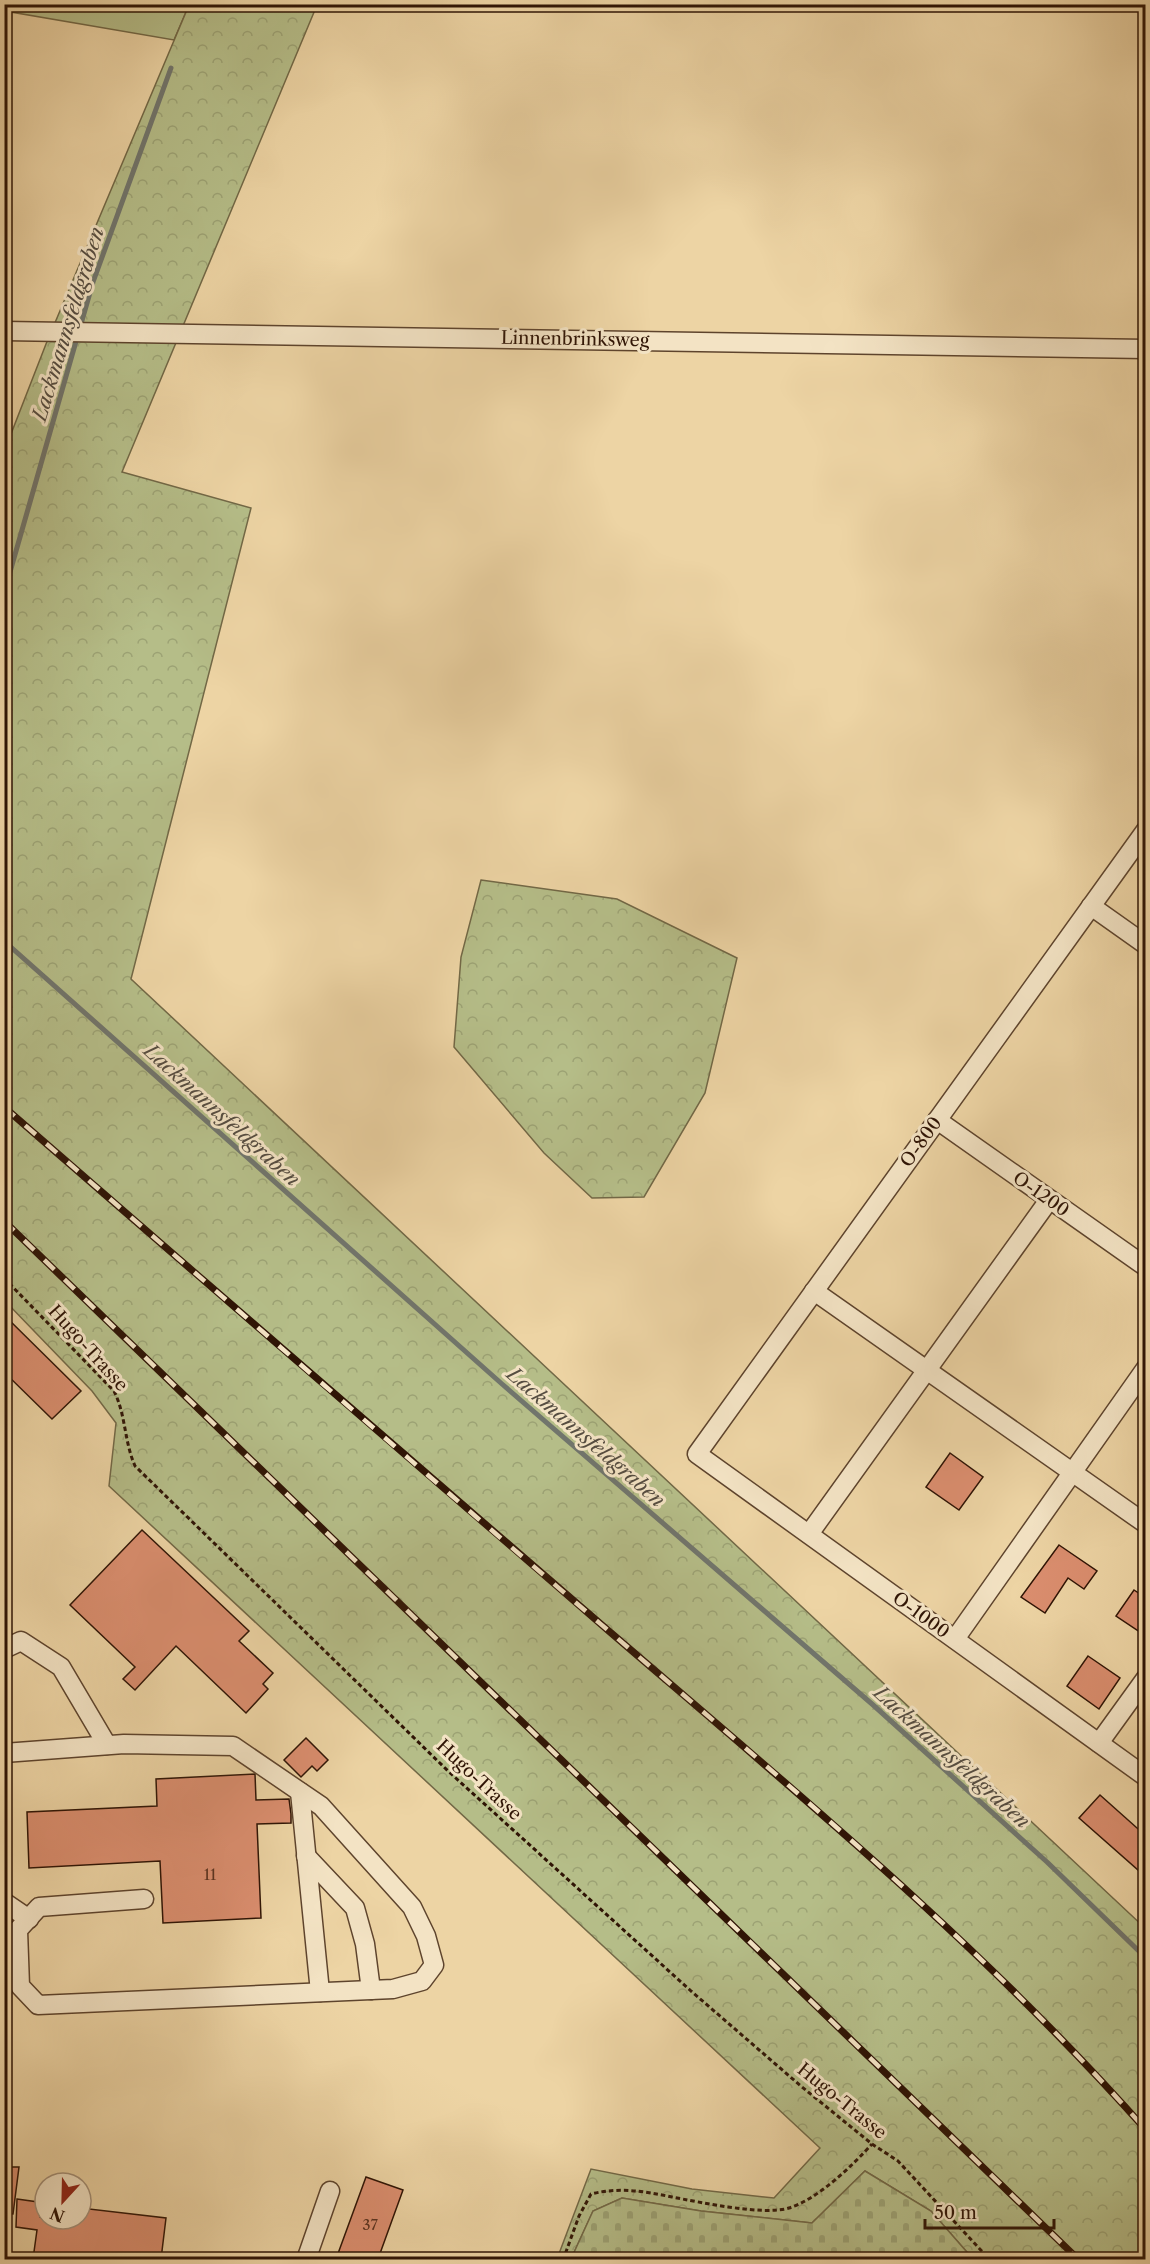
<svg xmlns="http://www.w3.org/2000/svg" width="1150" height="2264" font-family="'Libre Caslon Text',serif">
<defs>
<pattern id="forest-crowns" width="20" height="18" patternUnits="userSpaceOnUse" patternTransform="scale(1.5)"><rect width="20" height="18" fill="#b5bd88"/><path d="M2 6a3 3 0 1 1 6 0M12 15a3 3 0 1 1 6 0" fill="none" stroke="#9ca274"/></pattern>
<pattern id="cemetery-stones" width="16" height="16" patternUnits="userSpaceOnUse" patternTransform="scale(1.5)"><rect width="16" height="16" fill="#b5bd88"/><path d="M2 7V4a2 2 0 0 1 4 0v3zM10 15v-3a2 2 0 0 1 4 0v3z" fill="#9ca274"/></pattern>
</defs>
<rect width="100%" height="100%" fill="#edd4a4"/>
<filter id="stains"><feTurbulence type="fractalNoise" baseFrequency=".00333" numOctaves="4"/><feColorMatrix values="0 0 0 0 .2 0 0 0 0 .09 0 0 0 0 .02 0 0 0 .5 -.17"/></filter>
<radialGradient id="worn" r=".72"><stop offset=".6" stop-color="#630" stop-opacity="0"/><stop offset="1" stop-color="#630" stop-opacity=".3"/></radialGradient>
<path fill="#b5bd88" stroke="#726846" stroke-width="1.5" d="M4 5H189L174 40 5 11Z"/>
<g fill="url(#forest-crowns)" stroke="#726846" stroke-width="1.5">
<path d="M189 5H317L122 472 251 508 131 979 1145 1928V2259H973L931 2211 865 2171 812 2223 701 2211 622 2198 593 2211 571 2259H557L591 2169 692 2189 774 2198 820 2148 109 1486 116 1423 92 1391 5 1301 4 452 46 344Z"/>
<path d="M481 880 617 899 737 958 705 1093 644 1197 592 1198 544 1153 454 1047 461 957Z"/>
</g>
<path fill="url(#cemetery-stones)" stroke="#726846" stroke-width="1.5" d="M865 2171 931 2211 973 2259H571L593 2211 622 2198 701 2211 812 2223Z"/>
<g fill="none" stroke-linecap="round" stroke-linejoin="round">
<g stroke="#71756c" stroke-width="5">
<path d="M4 593 93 282 171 68"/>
<path d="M4 941 502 1384 872 1704 1047 1862 1146 1958"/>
</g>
</g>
<g fill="#db8e6f" stroke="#2f1405" stroke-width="1.5">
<path d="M4 1315 81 1391 52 1419 4 1372Z"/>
<path d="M950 1453 983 1477 959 1510 926 1487Z"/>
<path d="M142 1530 249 1631 239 1641 273 1673 263 1684 268 1689 246 1713 176 1646 135 1690 123 1679 135 1667 70 1605Z"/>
<path d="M1059 1545 1097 1571 1084 1589 1068 1578 1045 1613 1021 1597Z"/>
<path d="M1134 1590 1146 1598V1636L1116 1616Z"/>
<path d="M1088 1656 1120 1678 1099 1709 1067 1686Z"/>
<path d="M306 1738 328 1760 317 1771 312 1766 301 1777 284 1760Z"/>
<path d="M255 1774 256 1800 289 1799 291 1814V1823L257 1824 261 1918 163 1923 160 1861 29 1868 27 1812 157 1806 156 1779Z"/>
<path d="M1100 1795 1146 1836V1877L1079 1818Z"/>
<path d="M4 2167H19L13 2214 4 2213Z"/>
<path d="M366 2177 403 2190 378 2259H336Z"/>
<path d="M17 2199 38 2202V2207H41L40 2217 45 2219H81V2208L166 2218 161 2259H33L37 2230 16 2227Z"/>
</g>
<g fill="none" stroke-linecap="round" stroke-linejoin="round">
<defs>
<g id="minor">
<path d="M4 331 1146 349"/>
<path d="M1146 830 697 1454 1146 1777"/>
<path d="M1091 906 1146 945"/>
<path d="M937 1120 1146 1267"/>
<path d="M814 1291 1146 1524"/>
<path d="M809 1534 1049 1200"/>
<path d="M955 1639 1146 1368"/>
<path d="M4 1649 21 1641 61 1667 107 1745"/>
<path d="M1099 1743 1146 1678"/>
<path d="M4 1753 124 1744 233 1746 321 1806 412 1907 426 1936 434 1965 422 1981 393 1989 38 2005 20 1986 18 1930 39 1907 144 1899"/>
<path d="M300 1792 320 1992"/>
<path d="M306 1856 355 1908 365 1944 371 1990"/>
<path d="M4 1902 29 1919"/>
<path d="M306 2260 330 2191"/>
</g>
</defs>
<use href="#minor" stroke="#5e442d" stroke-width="21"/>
<g stroke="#2f1405" stroke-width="3" stroke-dasharray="4.5 3" stroke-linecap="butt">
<path d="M4 1278 114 1391C126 1415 124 1441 135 1466L448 1771 691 1991 802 2087 872 2144 898 2161 990 2260"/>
<path d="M563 2260 579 2216 591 2194C619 2187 643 2191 672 2197 699 2202 764 2216 789 2208 818 2199 852 2166 872 2144"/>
</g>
<use href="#minor" stroke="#f3e3c4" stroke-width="18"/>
<defs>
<g id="rail">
<path d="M4 1107C206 1282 407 1458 610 1632 795 1791 984 1947 1146 2130"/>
<path d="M4 1221 1079 2260"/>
</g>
</defs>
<use href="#rail" stroke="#2f1405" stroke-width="7"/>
<use href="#rail" stroke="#f3e3c4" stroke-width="4.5" stroke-dasharray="14" stroke-linecap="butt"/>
</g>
<g text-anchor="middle" stroke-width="6" stroke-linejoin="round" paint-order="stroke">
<g font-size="15" fill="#5a3220">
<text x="210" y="1880">11</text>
<text x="370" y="2230">37</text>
</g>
<g font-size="18" fill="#2f1405" stroke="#f3e3c4">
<text transform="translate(575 339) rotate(1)" y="6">Linnenbrinksweg</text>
<text transform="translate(921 1142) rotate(-54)" y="6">O-800</text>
<text transform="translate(1041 1194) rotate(35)" y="6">O-1200</text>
<text transform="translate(88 1348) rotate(48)" y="6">Hugo-Trasse</text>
<text transform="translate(921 1615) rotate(36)" y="6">O-1000</text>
<text transform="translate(479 1780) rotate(43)" y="6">Hugo-Trasse</text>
<text transform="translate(842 2101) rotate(39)" y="6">Hugo-Trasse</text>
</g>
<g font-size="20" font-style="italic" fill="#564d41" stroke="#f3e3c4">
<text transform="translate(68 324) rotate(-73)" y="7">Lackmannsfeldgraben</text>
<text transform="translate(222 1115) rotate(42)" y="7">Lackmannsfeldgraben</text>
<text transform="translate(586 1437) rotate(41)" y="7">Lackmannsfeldgraben</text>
<text transform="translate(952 1757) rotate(42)" y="7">Lackmannsfeldgraben</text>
</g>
</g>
<rect width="1150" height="2264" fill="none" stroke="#edd4a4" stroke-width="24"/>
<rect x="6" y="6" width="1138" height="2252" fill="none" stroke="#2f1405" stroke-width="3"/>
<rect x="12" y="12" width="1126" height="2240" fill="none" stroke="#2f1405" stroke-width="1.5"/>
<g transform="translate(63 2201) rotate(202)"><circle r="28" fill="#f3e3c4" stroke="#a59078" stroke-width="1.5"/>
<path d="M0-4.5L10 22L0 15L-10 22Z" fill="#8f2418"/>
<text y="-9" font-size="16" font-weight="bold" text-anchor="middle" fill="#2f1405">N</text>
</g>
<path d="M925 2219v9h129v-9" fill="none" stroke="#2f1405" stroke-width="3"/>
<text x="934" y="2219" font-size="18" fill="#2f1405" stroke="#f3e3c4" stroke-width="4.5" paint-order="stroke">50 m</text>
<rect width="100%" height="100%" filter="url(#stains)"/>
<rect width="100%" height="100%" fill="url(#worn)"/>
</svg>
